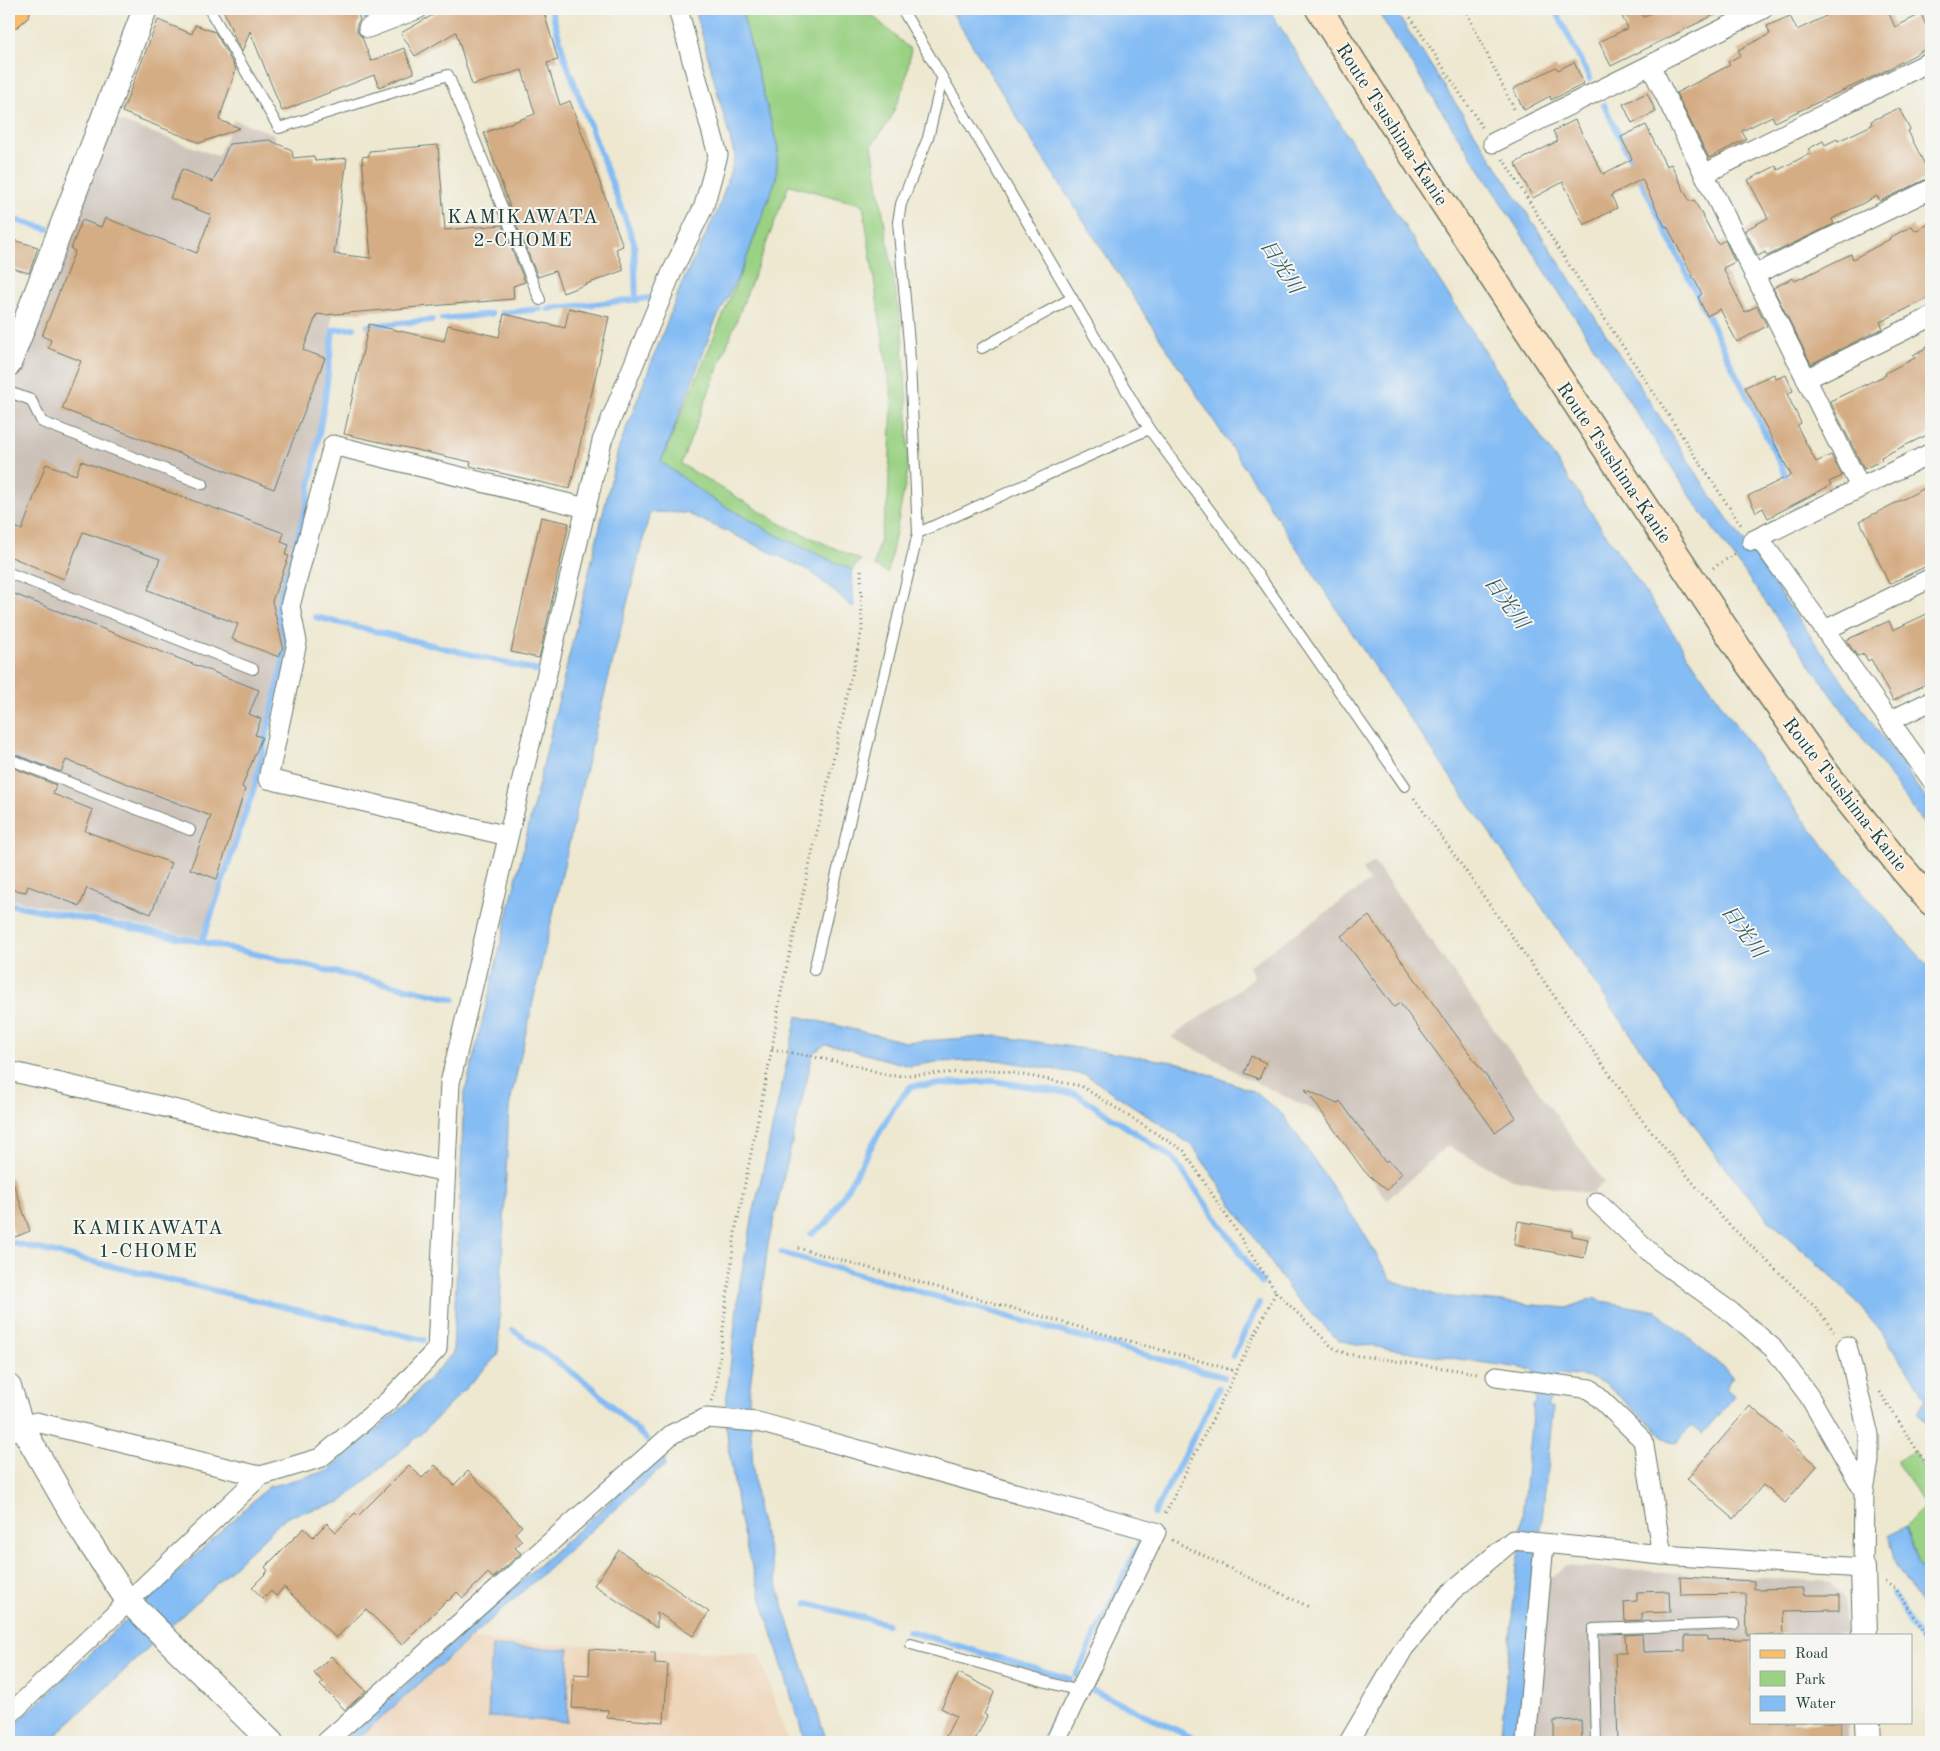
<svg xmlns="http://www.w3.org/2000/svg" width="1940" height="1751" font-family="'Old Standard TT','Noto Serif JP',serif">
<rect width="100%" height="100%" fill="#f6f6f2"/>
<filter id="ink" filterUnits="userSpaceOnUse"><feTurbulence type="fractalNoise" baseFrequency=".02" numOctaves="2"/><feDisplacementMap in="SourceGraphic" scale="10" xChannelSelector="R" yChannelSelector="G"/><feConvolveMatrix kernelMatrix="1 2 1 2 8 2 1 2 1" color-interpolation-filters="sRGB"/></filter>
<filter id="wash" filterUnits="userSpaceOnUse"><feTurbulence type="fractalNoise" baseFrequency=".0096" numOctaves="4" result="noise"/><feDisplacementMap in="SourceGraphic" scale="20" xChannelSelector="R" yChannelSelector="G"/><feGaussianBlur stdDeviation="1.12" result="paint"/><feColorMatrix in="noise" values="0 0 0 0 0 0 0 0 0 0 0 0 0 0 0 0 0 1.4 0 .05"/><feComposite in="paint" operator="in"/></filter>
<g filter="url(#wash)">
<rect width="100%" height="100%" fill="#eee8d0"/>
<path fill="#eed6bb" d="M470 1639 760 1655 788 1742H354Z"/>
<g fill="#ccc2b9">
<path d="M114 119 218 156 234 120 274 134 280 204 343 213 323 399 305 504 275 607 285 645 252 784 201 938 9 899V395Z"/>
<path d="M1374 862 1604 1182 1592 1194 1512 1179 1447 1146 1387 1200 1320 1113 1242 1076 1222 1063 1171 1037 1244 986 1254 977 1249 966 1369 882 1362 870Z"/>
<path d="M1565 1566 1831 1582 1844 1599 1845 1635H1751V1722H1848V1742H1533L1548 1579Z"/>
</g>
<g fill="#9ad183" stroke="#5c875c">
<path d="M741 9H865L911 50 905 84 890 120 872 145 902 331 908 416V470L888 573 874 566 888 500 892 401 863 205 789 185 681 464 785 526 861 560 852 570 782 538 712 499 661 462 744 265 776 179 778 148Z"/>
<path d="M1913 1451 1931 1479V1583L1919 1565 1905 1526 1924 1507 1897 1460Z"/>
</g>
<g fill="#84bcf4" stroke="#527c94">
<path d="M695 9H741L778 148 776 179 744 265 715 322 661 462 712 499 782 538 852 570 854 608 810 571 726 531 686 513 650 512 588 760 509 1107 498 1355 422 1433 341 1502 286 1517 49 1742H9V1730L268 1487 327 1471 402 1408 453 1353 464 1096 486 1006 618 450 682 283 718 210 735 157Z"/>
<path d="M950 9H1269C1391 207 1516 404 1648 596 1696 667 1744 739 1795 808 1837 864 1884 917 1931 969V1427H1929L1918 1413 1926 1399 1886 1338 1846 1290 1769 1220 1719 1160 1384 682 1033 143Z"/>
<path d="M1376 9H1394L1710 494 1931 806V834L1697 506Z"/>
<path d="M797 1016 906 1042 997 1036 1180 1063 1255 1092 1284 1116 1362 1230 1391 1280 1439 1296 1567 1308 1593 1298 1601 1301 1657 1311 1733 1376 1725 1388 1735 1396 1702 1434 1691 1426 1676 1443 1668 1440 1603 1382 1592 1378 1559 1374 1553 1395 1547 1406 1553 1408 1520 1742H1500L1533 1405 1536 1404 1534 1370 1350 1343 1337 1339 1293 1295 1192 1145 1086 1075 998 1060 937 1062 910 1066 836 1046 825 1045 813 1053 768 1244 749 1395 753 1468 758 1512 783 1605 827 1742H805L747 1550 739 1516 728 1443 725 1412 740 1282 753 1215Z"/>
<path d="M665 1457V1466L661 1468 354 1742H342L656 1460Z"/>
<path d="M1905 1526 1919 1565 1931 1583V1619L1897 1567 1889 1536Z"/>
<path d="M492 1646 569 1649 567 1722 488 1717Z"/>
</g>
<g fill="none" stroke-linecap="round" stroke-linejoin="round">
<g stroke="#84bcf4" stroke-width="6">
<path d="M362 9 367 18"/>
<path d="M551 9 565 59 634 242 636 300"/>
<path d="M1555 9 1590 79"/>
<path d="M1604 105 1790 484"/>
<path d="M9 218 48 229"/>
<path d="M548 309 650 298"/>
<path d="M503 313 540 309"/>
<path d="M442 319 491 314"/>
<path d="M368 326 432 320"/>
<path d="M316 617 539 671"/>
<path d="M9 904 202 942 454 999"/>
<path d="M202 942 255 785 287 645 277 609 307 504 325 399 333 330 354 328"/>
<path d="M811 1234 828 1222 894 1107 911 1086 993 1081 1076 1094 1173 1158 1262 1283"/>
<path d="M9 1242 424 1340"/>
<path d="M781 1253 1224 1377"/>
<path d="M513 1330 591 1386 647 1440"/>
<path d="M1233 1356 1259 1303"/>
<path d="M1154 1514 1219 1388"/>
<path d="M1893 1595 1931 1657"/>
<path d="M807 1603 887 1624"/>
<path d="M908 1631 1070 1679"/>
<path d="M1076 1675 1139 1544"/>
<path d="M1092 1690 1202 1742"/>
<path d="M1044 1742 1060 1707"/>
</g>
</g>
<g id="blocks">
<g fill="#d5ad85">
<path d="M223 9H356L360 20 357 24V32L362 37 371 61 404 48 414 73 379 87 374 75 282 111 250 31 242 52 236 41Z"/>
<path d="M453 9H543L558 60 547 63 560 105 570 101 623 246 616 249 624 270 563 293 555 271 538 277 516 224 484 133 535 114 522 70 472 85 456 32 415 56 401 33 440 11 441 12Z"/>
<path d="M1618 9H1639L1643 17 1659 9H1726L1611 66 1599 42 1628 28Z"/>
<path d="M1823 9H1887L1895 27 1921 14 1931 37V46L1881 73 1775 122 1772 116 1742 131 1746 139 1709 158 1676 93 1730 65 1728 62 1741 55 1738 50 1770 34 1767 26 1790 16 1797 30 1826 16Z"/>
<path d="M158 20 192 34 195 25 215 32 236 69 219 120 240 128 200 143 122 112Z"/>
<path d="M1574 62 1584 84 1551 100 1550 96 1524 110 1513 89 1556 67 1558 70Z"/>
<path d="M1647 93 1656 112 1632 123 1623 104Z"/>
<path d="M1899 108 1910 130 1908 131 1931 177 1880 201 1877 196 1832 219 1834 224 1767 256 1765 252 1758 256 1745 230 1768 218 1748 180 1776 166 1778 170 1811 153 1808 149 1823 141 1825 145 1837 139 1838 141 1872 125 1871 121Z"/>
<path d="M1575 120 1603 174 1632 159 1621 137 1646 125 1666 166 1671 164 1690 202 1694 200 1718 244 1725 240 1735 262 1723 268 1745 312 1757 306 1767 326 1737 342 1720 309 1707 316 1698 297 1702 294 1667 226 1665 227 1642 179 1611 195 1617 208 1584 225 1563 182 1533 198 1515 163 1558 141 1553 131Z"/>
<path d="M269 140 292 150 293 158 314 156 315 161 347 158 334 254 371 258 362 157 369 156V151L438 145 445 230 502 225 525 282 513 286 514 299 324 315 317 314 303 350 325 358 274 489 62 409 81 361 48 348 51 340 42 336 75 251 71 249 82 220 101 227 105 218 197 253 211 215 170 198 182 169 213 182 229 144Z"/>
<path d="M1931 223V297L1880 322 1883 328 1811 364 1773 288 1793 278 1795 281 1851 254 1853 259 1890 239 1889 238 1912 226 1915 231Z"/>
<path d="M9 239 38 247 29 273 9 267Z"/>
<path d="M569 308 609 317 570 489 470 466 471 462 344 434 369 324 444 341 448 325 499 337 504 314 565 328Z"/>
<path d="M1931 345V433L1881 457 1882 460 1864 469 1830 401 1886 375 1885 373 1915 358 1913 355Z"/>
<path d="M1774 374 1776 379 1786 375 1793 391 1787 394 1801 423 1797 426 1816 462 1831 455 1842 476 1829 482 1831 485 1768 518 1763 508 1756 512 1748 496 1791 475 1745 387Z"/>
<path d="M81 461 284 533 281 542 289 545 285 555 289 556 272 601 283 646 279 657 232 639 238 624 148 590 160 559 83 532 64 579 9 556V524L22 530 46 464 76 475Z"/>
<path d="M1931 485V564L1889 584 1860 521Z"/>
<path d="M541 517 569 523 539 658 511 652Z"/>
<path d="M9 592 259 690 249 714 261 719 255 735 262 737 242 787 245 789 217 879 190 869 211 816 66 760 61 772 9 752Z"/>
<path d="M1931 612V681L1893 701 1871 659 1868 661 1864 654 1857 656 1846 640 1889 621 1893 630Z"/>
<path d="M9 766 56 785 53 794 93 810 85 831 171 863 151 914 87 888 80 906 28 886 26 892 9 889Z"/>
<path d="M1369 916 1516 1117 1495 1132 1400 1003 1394 1007 1341 936Z"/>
<path d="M1251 1056 1266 1063 1259 1079 1244 1073Z"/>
<path d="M1305 1089 1337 1104 1340 1101 1385 1162 1387 1160 1402 1173 1387 1190 1365 1172Z"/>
<path d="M9 1177H11L30 1231 15 1237 9 1220Z"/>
<path d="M1518 1221 1572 1231V1236L1588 1239 1584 1258 1514 1245Z"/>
<path d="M1750 1406 1797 1446 1795 1447 1817 1466 1785 1503 1763 1485 1734 1519 1687 1479Z"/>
<path d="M409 1465 422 1478 435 1465 454 1485 468 1471 522 1526 515 1533 522 1541 515 1548 521 1553 493 1578 488 1573 463 1598 457 1592 448 1601 447 1600 402 1645 366 1609 336 1638 284 1587 276 1596 271 1591 263 1599 252 1587 268 1571 265 1567 304 1528 313 1537 327 1523 336 1532 355 1513 358 1516Z"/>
<path d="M619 1550 709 1612 693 1636 657 1612V1628L594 1585Z"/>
<path d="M1680 1577 1754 1581V1589L1803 1588V1595H1839V1610L1783 1611 1784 1635H1747L1746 1594 1681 1595Z"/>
<path d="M1669 1591 1670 1612 1642 1613V1620L1625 1621 1624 1602 1637 1601V1592Z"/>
<path d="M1642 1634 1643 1652 1685 1651V1636H1707V1640L1751 1639V1722H1841V1742H1618L1615 1653H1626L1625 1635Z"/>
<path d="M590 1649 655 1653V1663L668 1664 664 1722 607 1718 608 1710 572 1708 574 1674 589 1675Z"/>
<path d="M331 1656 366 1691 345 1710 320 1685 323 1682 314 1673Z"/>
<path d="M959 1673 995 1691 984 1714 987 1716 974 1742H943L956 1716 941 1708Z"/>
<path d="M1581 1720 1582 1742H1554V1721Z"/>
</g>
</g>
</g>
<g filter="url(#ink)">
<use href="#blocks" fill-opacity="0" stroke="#67796b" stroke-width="1"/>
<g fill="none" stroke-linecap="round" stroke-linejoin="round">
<defs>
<g id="service">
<path d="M209 9 279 128 448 75 540 300"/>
<path d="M902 9 1149 429 1264 583 1405 786"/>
<path d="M982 348 1072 298"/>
<path d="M9 392 31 400 42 422 203 484"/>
<path d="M918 533 1149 429"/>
<path d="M9 573 253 669"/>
<path d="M9 759 190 830"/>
<path d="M814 970 918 533 909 343 898 222 901 204 928 138 942 79"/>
<path d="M911 1644 1079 1691"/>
<path d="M1596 1742 1593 1629 1734 1624"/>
</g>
<g id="minor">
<path d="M368 28 418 9"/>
<path d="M1650 65 1860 487"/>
<path d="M1493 143 1763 9"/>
<path d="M1704 174 1931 61"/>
<path d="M1754 275 1931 189"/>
<path d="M1806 379 1931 317"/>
<path d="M1759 538 1931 779"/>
<path d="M1752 541 1931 453"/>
<path d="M1825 630 1931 578"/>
<path d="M1890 721 1931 701"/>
<path d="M508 836 268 779 297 642 290 606 333 445 586 508"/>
<path d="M9 1071 445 1172"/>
<path d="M1847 1346 1869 1435V1461L1864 1491"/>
<path d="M1496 1376 1590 1389 1643 1440 1662 1555"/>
<path d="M9 1432 36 1422 260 1476"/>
<path d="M9 1715 260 1476 320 1458 388 1401 437 1349 450 1083 586 508 602 441 671 274 704 206 718 155 678 9"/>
<path d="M326 1742 672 1434 706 1418 758 1422 1156 1532 1055 1742"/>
<path d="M1349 1742 1404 1648 1451 1592 1513 1540 1662 1555 1863 1568 1864 1491 1809 1396 1774 1349 1731 1312 1657 1259 1597 1202"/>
<path d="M1526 1742 1544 1544"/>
</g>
<g id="tertiary">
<path d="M9 364 145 9"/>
<path d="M9 1387 22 1427 82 1531 128 1601 271 1742"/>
<path d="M1863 1568 1865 1635"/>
<path d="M1868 1722 1869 1742"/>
</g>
<path id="secondary" d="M1319 9 1436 192 1748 663 1826 773 1901 867 1931 902"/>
<path id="primary" d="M9 15 16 9"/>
</defs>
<use href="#service" stroke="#67796b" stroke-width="12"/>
<use href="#minor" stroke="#67796b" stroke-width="21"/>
<use href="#tertiary" stroke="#67796b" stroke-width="26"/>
<use href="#secondary" stroke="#67796b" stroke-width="29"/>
<use href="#primary" stroke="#67796b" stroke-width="30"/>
<g stroke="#67796b" stroke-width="3" stroke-dasharray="1 4" stroke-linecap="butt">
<path d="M1405 9 1482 127"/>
<path d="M1465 9 1515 111"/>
<path d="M1503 159 1558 248 1741 525"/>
<path d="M1713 568 1737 552"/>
<path d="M1414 798 1642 1120 1721 1217 1815 1307 1834 1331"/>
<path d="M772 1049 850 1064 891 1076 997 1070 1081 1086 1184 1151 1276 1292 1164 1516"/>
<path d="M798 1248 1236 1371"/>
<path d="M1276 1292 1332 1347 1347 1354 1478 1373"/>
<path d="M1880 1392 1931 1472"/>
<path d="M712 1401 715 1393 735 1233 772 1049 781 992 862 630 861 567"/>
<path d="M1172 1540 1311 1608"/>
<path d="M1885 1582 1896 1589 1931 1641"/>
</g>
<use href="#service" stroke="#fff" stroke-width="10"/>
<use href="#minor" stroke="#fff" stroke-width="19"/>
<use href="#tertiary" stroke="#fff" stroke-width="24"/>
<use href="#secondary" stroke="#fde5c5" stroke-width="26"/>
<use href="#primary" stroke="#f9be6d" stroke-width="28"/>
</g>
</g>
<g text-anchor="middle" stroke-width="4" stroke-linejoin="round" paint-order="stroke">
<g font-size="19" fill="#1f3d34" stroke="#f6f6f2">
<text transform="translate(1393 124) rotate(57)" y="7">Route Tsushima-Kanie</text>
<text transform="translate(1615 462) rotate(56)" y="7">Route Tsushima-Kanie</text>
<text transform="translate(1846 794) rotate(52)" y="7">Route Tsushima-Kanie</text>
</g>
<g font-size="20" letter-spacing="1" fill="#1f3d34" stroke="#f6f6f2">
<text x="523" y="223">KAMIKAWATA<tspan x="523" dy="23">2-CHOME</tspan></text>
<text x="148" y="1234">KAMIKAWATA<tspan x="148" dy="23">1-CHOME</tspan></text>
</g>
<g font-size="20" font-style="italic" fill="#385d64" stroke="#f6f6f2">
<text transform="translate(1282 266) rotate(57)" y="7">日光川</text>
<text transform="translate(1507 602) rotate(54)" y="7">日光川</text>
<text transform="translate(1744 931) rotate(54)" y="7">日光川</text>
</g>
</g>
<rect width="1940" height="1751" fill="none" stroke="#f6f6f2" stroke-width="30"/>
<rect x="1750" y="1634" width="162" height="90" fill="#f6f6f2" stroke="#a0aca6"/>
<rect x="1760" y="1650" width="25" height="8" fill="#f9be6d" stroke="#a0aca6"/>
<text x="1795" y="1658" font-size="15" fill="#1f3d34">Road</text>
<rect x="1760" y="1671" width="25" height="15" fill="#9ad183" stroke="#a0aca6"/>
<text x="1795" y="1684" font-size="15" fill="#1f3d34">Park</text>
<rect x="1760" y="1696" width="25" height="15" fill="#84bcf4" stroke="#a0aca6"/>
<text x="1795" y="1708" font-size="15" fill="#1f3d34">Water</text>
</svg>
